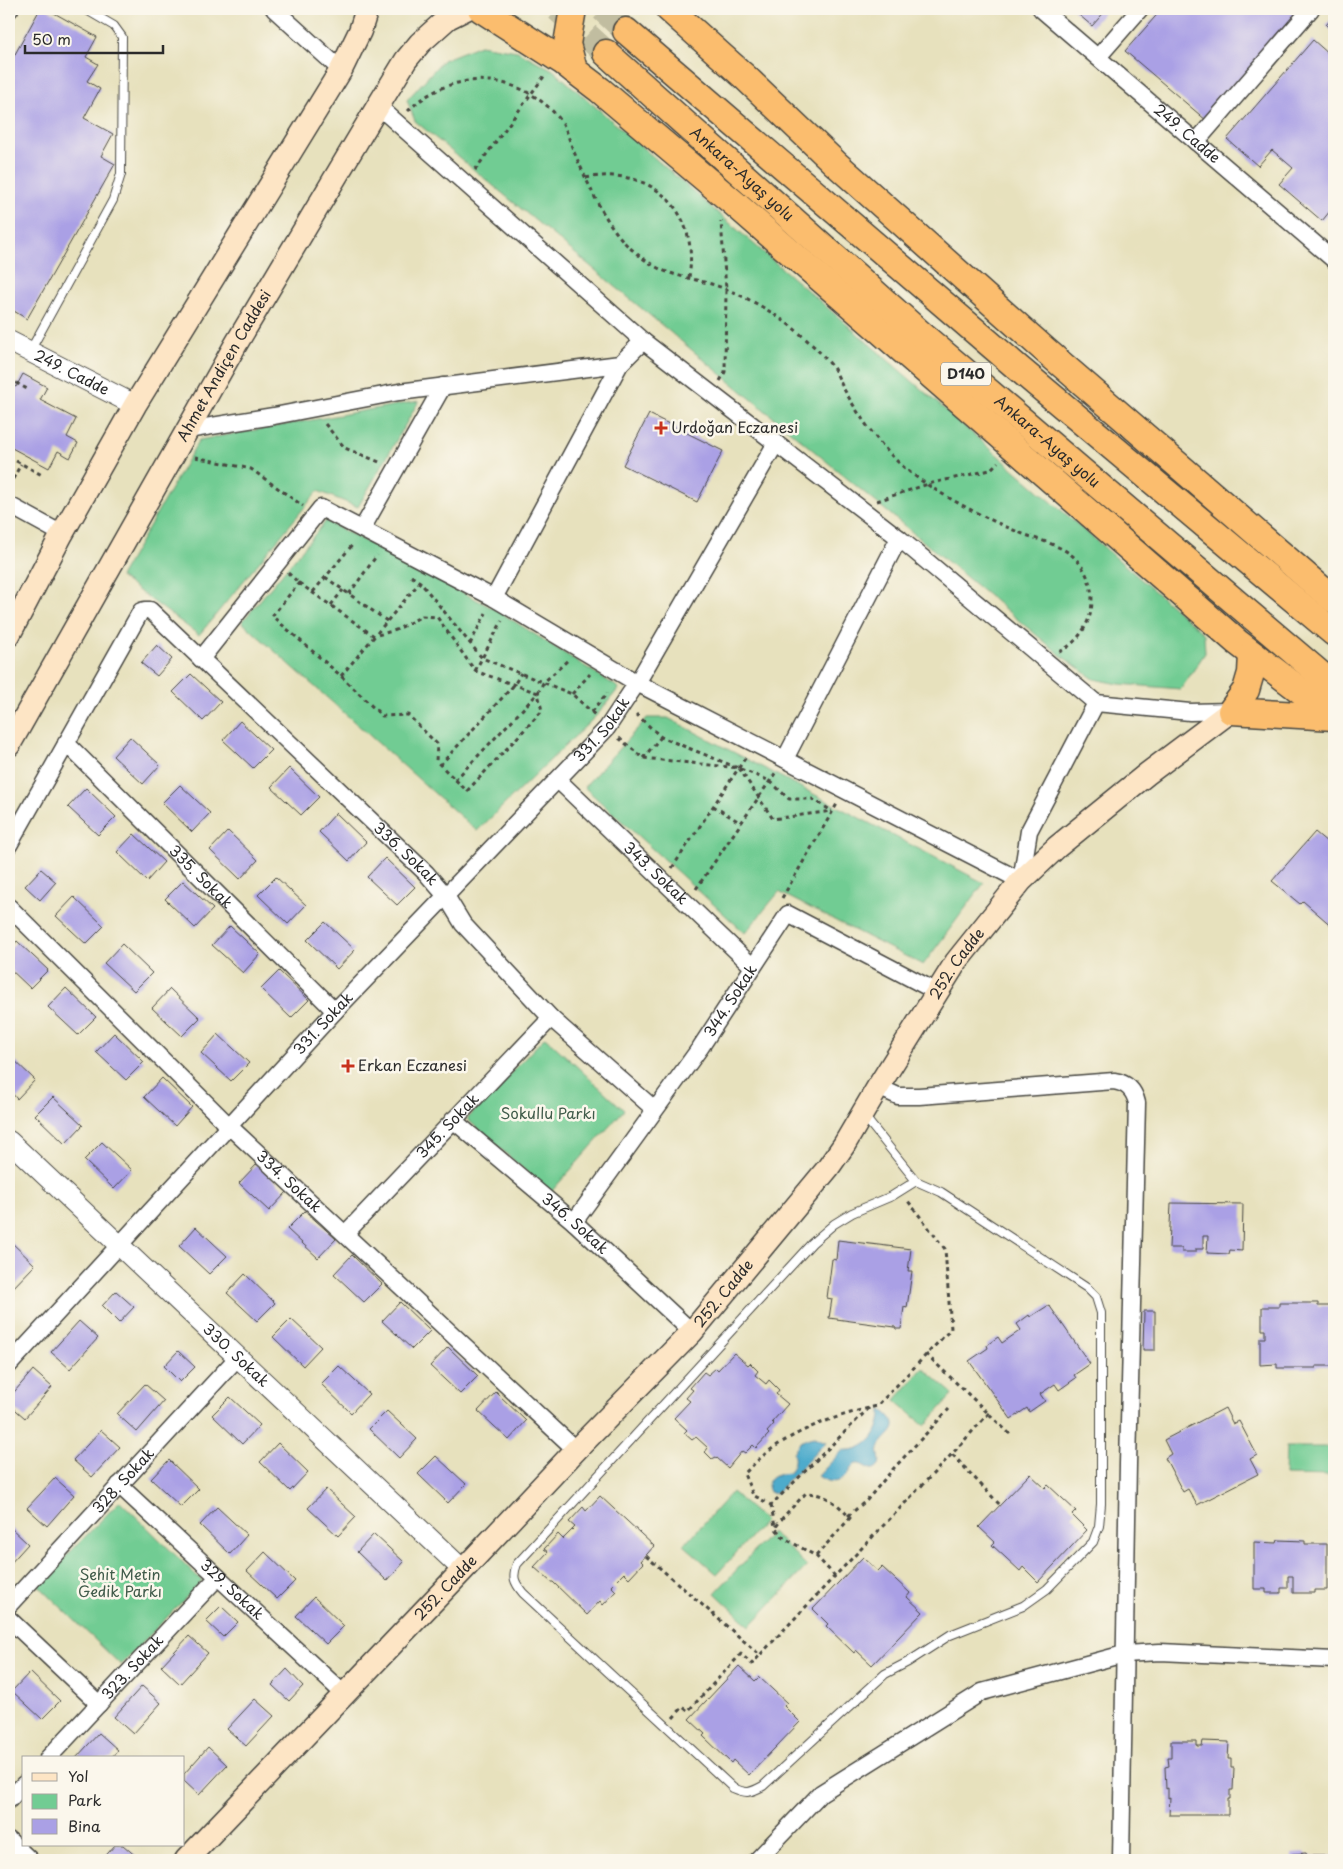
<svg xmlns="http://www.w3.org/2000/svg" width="1343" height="1869" font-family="'Playpen Sans',sans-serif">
<rect width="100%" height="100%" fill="#fbf7ec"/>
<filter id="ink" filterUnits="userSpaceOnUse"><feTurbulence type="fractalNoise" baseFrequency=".02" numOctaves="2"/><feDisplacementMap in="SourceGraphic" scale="10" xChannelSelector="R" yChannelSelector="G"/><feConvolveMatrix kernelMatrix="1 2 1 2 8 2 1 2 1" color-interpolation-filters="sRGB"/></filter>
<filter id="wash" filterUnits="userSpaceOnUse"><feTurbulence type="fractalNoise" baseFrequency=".0096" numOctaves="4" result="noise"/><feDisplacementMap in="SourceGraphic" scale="20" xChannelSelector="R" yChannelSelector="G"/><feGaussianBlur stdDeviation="1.12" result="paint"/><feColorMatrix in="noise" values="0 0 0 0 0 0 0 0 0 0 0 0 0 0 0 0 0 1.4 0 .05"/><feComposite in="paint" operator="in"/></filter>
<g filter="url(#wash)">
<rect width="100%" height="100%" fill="#e7e1bd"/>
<g fill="#71cc93" stroke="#4e7c5f">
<path d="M480 45 517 51 553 70 1204 634 1205 653 1181 689 1119 684 1094 679 1063 657 415 121 407 100 443 60Z"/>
<path d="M419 401 358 507 318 491 199 635 120 577 199 440Z"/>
<path d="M326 521 498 611 619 688 598 714 477 831 242 622Z"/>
<path d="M647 718H668L984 883 923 965 779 892 745 933 584 787Z"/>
<path d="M545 1037 624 1110 550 1193 467 1119Z"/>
<path d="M923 1368 953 1394 925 1426 895 1400Z"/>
<path d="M1286 1447H1332V1476L1285 1475Z"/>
<path d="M732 1492 765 1521 717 1574 684 1545Z"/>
<path d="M120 1501 202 1581 121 1665 38 1585Z"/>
<path d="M772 1532 807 1566 750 1626 715 1593Z"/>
</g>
<g fill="#4eabcc" stroke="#3c6b7c">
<path d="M881 1409C884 1412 888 1414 890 1417 903 1431 881 1437 879 1449 877 1455 883 1462 877 1467 871 1474 863 1462 856 1464 851 1466 850 1472 846 1476 838 1485 826 1482 818 1476L843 1450C867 1452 882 1432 881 1409Z"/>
<path d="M814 1437 826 1442 776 1493 770 1492C763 1477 777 1474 789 1473 793 1466 796 1461 793 1453 798 1443 803 1439 814 1437Z"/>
</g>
<g id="blocks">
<g fill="#aaa0e5">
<path d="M40 9H47L97 37 86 57 98 64 87 81 100 89 84 118 113 134 101 156 115 164 27 319 9 308V65Z"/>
<path d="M1072 9H1107L1092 26Z"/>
<path d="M1162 9H1303L1207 121 1125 51Z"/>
<path d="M1334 16V33L1326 25Z"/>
<path d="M1313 40 1330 55 1334 50V206L1322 221 1279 184 1293 168 1272 150 1258 166 1227 139Z"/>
<path d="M23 374 47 387 40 400 76 419 67 437 78 443 70 458 58 451 49 468 10 447 9 450V383L16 387Z"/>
<path d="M649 414 723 451 697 502 623 465Z"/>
<path d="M157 645 172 659 157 676 141 663Z"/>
<path d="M191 674 221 702 203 721 173 692Z"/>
<path d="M240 721 271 750 253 768 223 740Z"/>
<path d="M130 737 160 765 143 784 113 756Z"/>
<path d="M289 768 319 797 301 815 271 787Z"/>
<path d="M180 785 210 813 192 832 162 803Z"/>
<path d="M86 788 116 817 98 835 68 807Z"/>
<path d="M336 813 366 842 349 861 319 832Z"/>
<path d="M228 831 258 860 240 879 210 850Z"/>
<path d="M1315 832 1334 848V928L1303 901 1300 904 1272 881Z"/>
<path d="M134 834 164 862 147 881 117 852Z"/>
<path d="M385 858 415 887 397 905 367 877Z"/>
<path d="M41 869 56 882 40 900 25 886Z"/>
<path d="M276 877 306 905 288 924 258 895Z"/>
<path d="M183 881 213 909 195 928 165 899Z"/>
<path d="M74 897 104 926 86 944 56 916Z"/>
<path d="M325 922 355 950 337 969 307 940Z"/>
<path d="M230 926 260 954 243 973 212 945Z"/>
<path d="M17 941 48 970 30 988 9 968V950Z"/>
<path d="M122 944 152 973 134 991 104 963Z"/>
<path d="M279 971 309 1000 291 1018 261 989Z"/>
<path d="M66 988 96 1017 78 1035 48 1007Z"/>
<path d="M170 989 200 1018 182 1036 152 1008Z"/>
<path d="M114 1033 144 1062 126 1080 96 1052Z"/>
<path d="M218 1034 249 1063 231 1081 201 1053Z"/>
<path d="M9 1055 35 1080 17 1099 9 1090Z"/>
<path d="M162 1078 192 1107 175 1126 144 1097Z"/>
<path d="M53 1097 83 1125 65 1144 35 1115Z"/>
<path d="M102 1142 132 1170 114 1189 84 1160Z"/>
<path d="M257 1164 287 1192 269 1211 239 1183Z"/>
<path d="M1171 1203 1243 1204 1242 1251 1230 1250 1229 1254 1207 1253 1208 1236H1203V1249H1196V1252H1182V1248H1169Z"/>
<path d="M305 1211 336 1239 318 1258 287 1229Z"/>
<path d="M196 1227 227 1256 209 1274 179 1246Z"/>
<path d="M9 1240 35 1265 9 1292Z"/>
<path d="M838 1240 911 1249 908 1271H912L907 1308 904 1307 901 1329H896L895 1327 829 1318 832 1299 827 1298 832 1259 836 1260Z"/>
<path d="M352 1255 382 1284 364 1302 334 1274Z"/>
<path d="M245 1274 275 1303 257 1321 227 1293Z"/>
<path d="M116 1291 134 1307 119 1323 102 1306Z"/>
<path d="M400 1302 430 1331 412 1349 382 1321Z"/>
<path d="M1279 1303H1318V1306H1333V1366H1316V1368H1277V1364L1260 1365V1338H1265V1330H1262V1307H1279Z"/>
<path d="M1049 1305 1090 1364 1074 1375 1076 1378 1059 1390 1055 1384 1040 1394 1045 1401 1029 1412 1027 1408 1011 1419 969 1361 988 1348 987 1345 998 1337 1002 1343 1021 1330 1017 1324 1029 1315 1030 1317Z"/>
<path d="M1144 1311H1155V1350H1143Z"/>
<path d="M291 1319 321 1347 303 1366 273 1337Z"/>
<path d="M79 1321 98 1338 70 1369 51 1352Z"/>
<path d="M448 1347 478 1376 460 1394 430 1366Z"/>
<path d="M178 1351 195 1367 180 1382 164 1366Z"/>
<path d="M734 1353 748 1365 750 1363 758 1371 755 1375 766 1384 769 1380 779 1390 776 1394 788 1404 772 1422 774 1424 767 1432 769 1434 756 1448 753 1445 745 1453 742 1451 728 1468 716 1457 712 1459 705 1452 708 1448 696 1437 692 1440 684 1433 687 1430 674 1418 690 1401 686 1398 693 1390 690 1388 704 1372 708 1375 716 1368 718 1370Z"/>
<path d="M339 1366 369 1394 351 1413 321 1384Z"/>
<path d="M33 1370 52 1387 25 1418 9 1404V1398Z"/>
<path d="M145 1384 164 1401 137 1432 117 1414Z"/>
<path d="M496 1392 526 1421 509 1440 478 1411Z"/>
<path d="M230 1397 260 1425 242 1444 212 1415Z"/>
<path d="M1225 1408 1233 1424 1239 1421 1257 1455 1250 1459 1258 1474 1197 1505 1188 1489 1183 1492 1165 1458 1171 1454 1164 1440Z"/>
<path d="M387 1411 417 1439 399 1458 369 1429Z"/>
<path d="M101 1430 120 1447 92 1477 73 1460Z"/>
<path d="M278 1443 308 1472 290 1491 260 1462Z"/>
<path d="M436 1456 466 1484 448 1503 418 1474Z"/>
<path d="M169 1460 199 1489 181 1507 151 1479Z"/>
<path d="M1030 1474 1045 1488 1048 1485 1076 1511 1072 1515 1087 1530 1038 1582 1023 1567 1020 1571 992 1545 995 1542 979 1527Z"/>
<path d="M55 1478 74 1495 47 1526 27 1508Z"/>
<path d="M326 1489 356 1517 338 1536 308 1508Z"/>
<path d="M600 1496 654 1546 641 1561 643 1563 629 1578 624 1573 611 1586 616 1591 603 1605 600 1601 587 1615 553 1582H551L534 1567 548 1552 544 1549 558 1534 563 1539 575 1527 569 1522 583 1507 586 1511Z"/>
<path d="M217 1507 247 1535 230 1554 200 1525Z"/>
<path d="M9 1526 28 1544 9 1565Z"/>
<path d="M374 1534 404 1562 387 1581 357 1552Z"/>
<path d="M1278 1540 1305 1541V1544H1327V1590H1315V1593H1293V1576H1288V1588H1281V1593H1266V1589H1254V1542L1277 1543Z"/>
<path d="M265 1552 295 1581 277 1599 247 1571Z"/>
<path d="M863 1557 878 1571 882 1567 910 1593 907 1597 923 1612 872 1665 856 1650 854 1653 826 1626 828 1624 813 1609Z"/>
<path d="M314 1597 344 1626 326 1644 296 1616Z"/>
<path d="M221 1606 238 1622 223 1637 206 1621Z"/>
<path d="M189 1636 208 1653 180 1684 161 1666Z"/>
<path d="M739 1666 755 1681 759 1677 787 1703 784 1706 800 1722 749 1775 733 1760 731 1763 703 1736 705 1734 689 1719Z"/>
<path d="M287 1669 303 1686 289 1701 272 1685Z"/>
<path d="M30 1672 60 1701 42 1719 12 1691Z"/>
<path d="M142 1686 161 1703 133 1734 114 1717Z"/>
<path d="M255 1699 274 1716 246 1746 227 1729Z"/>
<path d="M99 1733 118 1750 111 1758H76Z"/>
<path d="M1171 1741H1197V1746H1202L1203 1741 1229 1742 1228 1759H1231V1768H1234L1233 1790H1230V1799H1228V1815H1169L1170 1797 1168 1798V1788L1166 1789 1165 1767 1169 1766 1168 1758H1171Z"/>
<path d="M208 1747 227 1765 199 1795 184 1781V1774Z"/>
<path d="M115 1845H123L138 1858 136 1860H102Z"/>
<path d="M1306 1853 1307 1856H1334V1860H1292V1854Z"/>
</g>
</g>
</g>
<g filter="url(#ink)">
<use href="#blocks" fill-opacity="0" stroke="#474641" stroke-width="1"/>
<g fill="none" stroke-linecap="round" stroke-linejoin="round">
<g stroke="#c1bda0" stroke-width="26" stroke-dasharray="26 13" stroke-linecap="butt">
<path d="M558 9 606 53"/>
<path d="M603 9 626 31"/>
</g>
<defs>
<g id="service">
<path d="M30 351 113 200 121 174 122 37 114 26 85 9"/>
<path d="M864 1116 916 1181 941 1192 1087 1288 1096 1297 1101 1313V1504L1099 1526 1093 1542 1047 1589 1023 1606 950 1635 908 1662 885 1674 763 1786C750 1793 747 1794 733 1788L523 1593C514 1582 512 1577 517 1564L812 1243 834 1224 852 1213 892 1196 916 1181"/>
</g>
<g id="minor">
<path d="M274 9 341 70"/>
<path id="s1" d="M1041 9 1334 260"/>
<path d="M9 10 10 9"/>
<path d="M1098 57 1140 9"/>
<path d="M1196 142 1311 9"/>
<path d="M187 430 274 416 399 392 620 364"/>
<path d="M9 505 62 534"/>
<path d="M362 529 443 386"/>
<path d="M494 598 620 364 643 341"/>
<path d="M201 659 321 508 494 598 637 683 1021 881 1029 831 1096 703 899 538 643 341 378 106"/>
<path d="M1096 703 1190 712 1231 711"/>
<path id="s2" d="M66 743 335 1011"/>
<path d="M785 759 899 538"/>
<path id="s3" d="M558 780 753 967"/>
<path id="s4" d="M9 845 141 611 145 610H150L426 873 446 896 463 924 551 1018 654 1109"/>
<path id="s5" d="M9 907 229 1126 576 1450"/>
<path d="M878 1087 898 1096H919L1114 1081C1127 1083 1134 1090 1137 1103L1128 1464 1121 1860"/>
<path id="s6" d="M453 1120 574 1222 692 1332"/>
<path id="s7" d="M574 1222 700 1048 788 914 937 992"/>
<path id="s8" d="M345 1234 551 1018"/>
<path id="s9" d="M9 1365 335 1011 607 728 637 683 776 443"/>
<path id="s10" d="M119 1485 345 1695"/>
<path id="s11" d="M9 1605 238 1357"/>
<path d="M9 1619 99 1704"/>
<path id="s12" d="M48 1758 218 1577"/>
<path d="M9 1800 24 1784"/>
<path d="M9 1840 30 1860"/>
<path d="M757 1860 821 1793 982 1692 1124 1654 1160 1652 1334 1660"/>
</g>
<g id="tertiary">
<path id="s13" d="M9 341 135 405"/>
<path id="s14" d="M9 1141 463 1570"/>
</g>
<g id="secondary">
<path d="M9 635 62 534 135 405 341 70 360 31 367 9"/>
<path id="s15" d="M9 745 236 344 378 106 406 60 420 43 448 18 466 9"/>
<path id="s16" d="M186 1860 463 1570 576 1450 692 1332 828 1168 844 1145 878 1087 956 962 1021 881 1057 847 1147 774 1231 711"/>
</g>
<g id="trunk">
<path d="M481 9 562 61 600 90 735 204 1237 642 1334 716"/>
<path d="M573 9 567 44 574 70"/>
<path d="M669 9 746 78 835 163 1045 350 1334 600"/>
<path d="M626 31 1018 368 1334 633"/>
<path id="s17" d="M606 53 923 336 1334 686"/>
<path d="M1252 654 1251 673 1246 690 1231 711 1334 717"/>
</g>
</defs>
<use href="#service" stroke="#474641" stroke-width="10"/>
<use href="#minor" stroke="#474641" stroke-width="19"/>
<use href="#tertiary" stroke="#474641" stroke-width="22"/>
<use href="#secondary" stroke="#474641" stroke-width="25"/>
<use href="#trunk" stroke="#474641" stroke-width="29"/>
<g stroke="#474641" stroke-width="3" stroke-dasharray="4 4" stroke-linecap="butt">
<path d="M408 111C440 79 486 71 527 92 540 99 555 111 563 124 568 133 570 143 574 152 588 183 602 218 625 243 637 255 654 268 670 273 688 279 705 281 723 288 747 297 771 311 792 327 805 338 820 351 831 365 837 372 840 383 845 391 861 419 881 448 906 469 935 493 983 517 1018 532 1035 539 1054 543 1069 553 1088 567 1096 593 1090 615 1085 631 1074 645 1059 652"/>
<path d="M475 170 545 75"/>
<path d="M586 178C652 165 700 211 689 277"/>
<path d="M9 379 29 390"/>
<path d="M720 381 725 372 726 289 721 221"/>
<path d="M325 424 345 448 382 463"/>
<path d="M9 457 42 475"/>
<path d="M195 457 251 469 303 506"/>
<path d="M9 486 21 464"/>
<path d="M877 501 928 484 990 470 998 462"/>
<path d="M288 573 299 583"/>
<path d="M411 576 420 582 482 658 572 694 596 716"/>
<path d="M325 577 387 621"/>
<path d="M299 583 374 636 396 630 422 616 437 617 475 671 538 693 542 711 467 791 436 761 437 744 408 715 382 716 341 676 272 616Z"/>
<path d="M313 592 354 543"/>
<path d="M349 594 377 555"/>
<path d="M331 605 343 590"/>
<path d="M470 644 486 613"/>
<path d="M475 671 502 621"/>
<path d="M341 676 420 582"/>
<path d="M572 694 590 674"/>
<path d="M592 712 607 693"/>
<path d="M636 714 661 737 770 781 789 799H812L832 811"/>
<path d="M619 738 643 758 739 768 773 819 832 811"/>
<path d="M643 758 661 737"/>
<path d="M440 765 514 685 521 673"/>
<path d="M455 780 538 693 543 683 568 660"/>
<path d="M713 806 741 823"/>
<path d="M672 868 746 757"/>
<path d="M696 889 776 772"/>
<path d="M782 898 837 804"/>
<path d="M926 1354 1010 1434"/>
<path d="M869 1408 771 1505 753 1495 744 1474C753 1465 763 1455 773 1448 805 1426 840 1415 877 1406L951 1329 945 1249 908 1201"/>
<path d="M989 1413 952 1454 1000 1505"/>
<path d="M771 1505 775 1527"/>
<path d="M848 1516 867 1500 894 1468 949 1409"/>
<path d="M646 1556 760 1655 835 1576"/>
<path d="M816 1556 850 1518C838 1504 827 1494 806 1493L784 1516 775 1528 784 1538 816 1556 835 1576 952 1454"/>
<path d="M673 1718 683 1707 688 1711 741 1654 752 1664 760 1655"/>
</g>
<use href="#service" stroke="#fff" stroke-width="8"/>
<use href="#minor" stroke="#fff" stroke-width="16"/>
<use href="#tertiary" stroke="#fff" stroke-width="20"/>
<use href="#secondary" stroke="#fde5c5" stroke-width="22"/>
<use href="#trunk" stroke="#fbbd6e" stroke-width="26"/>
</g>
</g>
<g fill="#c8321e" stroke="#fbf7ec" stroke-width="2">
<path d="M658.5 420.5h5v5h5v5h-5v5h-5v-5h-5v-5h5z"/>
<path d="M345.5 1058.5h5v5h5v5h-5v5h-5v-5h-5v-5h5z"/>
</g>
<g text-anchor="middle" stroke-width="5" stroke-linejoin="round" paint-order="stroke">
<rect fill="#fbf7ec" stroke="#696865" stroke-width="1" x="941" y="362.5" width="50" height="23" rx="4"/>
<g font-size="14" font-weight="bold" fill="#2b2b2b">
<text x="966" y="379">D140</text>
</g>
<g font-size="15" fill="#2b2b2b" stroke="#fbf7ec">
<text dy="5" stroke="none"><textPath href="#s1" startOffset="192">249. Cadde</textPath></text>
<text dy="5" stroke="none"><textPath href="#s17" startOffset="182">Ankara-Ayaş yolu</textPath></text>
<text dy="5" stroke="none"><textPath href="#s15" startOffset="436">Ahmet Andiçen Caddesi</textPath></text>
<text dy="5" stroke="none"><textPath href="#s13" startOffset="70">249. Cadde</textPath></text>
<text dy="5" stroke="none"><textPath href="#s17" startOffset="588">Ankara-Ayaş yolu</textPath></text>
<text dy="5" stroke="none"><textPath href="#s9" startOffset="869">331. Sokak</textPath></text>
<text dy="5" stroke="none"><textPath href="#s4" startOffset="631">336. Sokak</textPath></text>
<text dy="5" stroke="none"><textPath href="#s3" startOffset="135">343. Sokak</textPath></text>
<text dy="5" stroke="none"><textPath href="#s2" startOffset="190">335. Sokak</textPath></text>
<text dy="5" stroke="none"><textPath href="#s16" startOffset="1186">252. Cadde</textPath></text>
<text dy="5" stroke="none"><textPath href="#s7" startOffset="271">344. Sokak</textPath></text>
<text dy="5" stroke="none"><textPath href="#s9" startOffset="464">331. Sokak</textPath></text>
<text dy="5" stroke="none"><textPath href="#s8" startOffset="149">345. Sokak</textPath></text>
<text dy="5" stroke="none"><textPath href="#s5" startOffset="392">334. Sokak</textPath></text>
<text dy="5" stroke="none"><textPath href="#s6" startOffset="160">346. Sokak</textPath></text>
<text dy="5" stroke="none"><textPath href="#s16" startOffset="781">252. Cadde</textPath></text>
<text dy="5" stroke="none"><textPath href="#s14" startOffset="312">330. Sokak</textPath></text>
<text dy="5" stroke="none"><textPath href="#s11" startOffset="169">328. Sokak</textPath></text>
<text dy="5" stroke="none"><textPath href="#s16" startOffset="376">252. Cadde</textPath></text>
<text dy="5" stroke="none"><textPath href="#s10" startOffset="154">329. Sokak</textPath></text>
<text dy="5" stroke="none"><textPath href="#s12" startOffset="124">323. Sokak</textPath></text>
</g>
<g font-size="15" fill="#2b2b2b" stroke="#fbf7ec" text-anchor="start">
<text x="671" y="433">Urdoğan Eczanesi</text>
<text x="358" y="1071">Erkan Eczanesi</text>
</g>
<g font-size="15" fill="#405b4a" stroke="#fbf7ec">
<text x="548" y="1119">Sokullu Parkı</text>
<text x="120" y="1580">Şehit Metin<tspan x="120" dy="17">Gedik Parkı</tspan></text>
</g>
</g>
<rect width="1343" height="1869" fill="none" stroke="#fbf7ec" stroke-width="30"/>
<rect x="22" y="1756" width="162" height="90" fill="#fbf7ec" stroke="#a8a59f"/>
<rect x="32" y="1773" width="25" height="8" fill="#fde5c5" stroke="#a8a59f"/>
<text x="68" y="1782" font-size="15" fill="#2b2b2b">Yol</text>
<rect x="32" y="1794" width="25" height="15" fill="#71cc93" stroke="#a8a59f"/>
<text x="68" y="1806" font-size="15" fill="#2b2b2b">Park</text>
<rect x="32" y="1819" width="25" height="15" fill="#aaa0e5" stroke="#a8a59f"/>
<text x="68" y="1832" font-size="15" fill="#2b2b2b">Bina</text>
<path d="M25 45v8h138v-8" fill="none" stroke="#2b2b2b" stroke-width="2.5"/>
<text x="32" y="45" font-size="15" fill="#2b2b2b" stroke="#fbf7ec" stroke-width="4" paint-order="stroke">50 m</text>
</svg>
